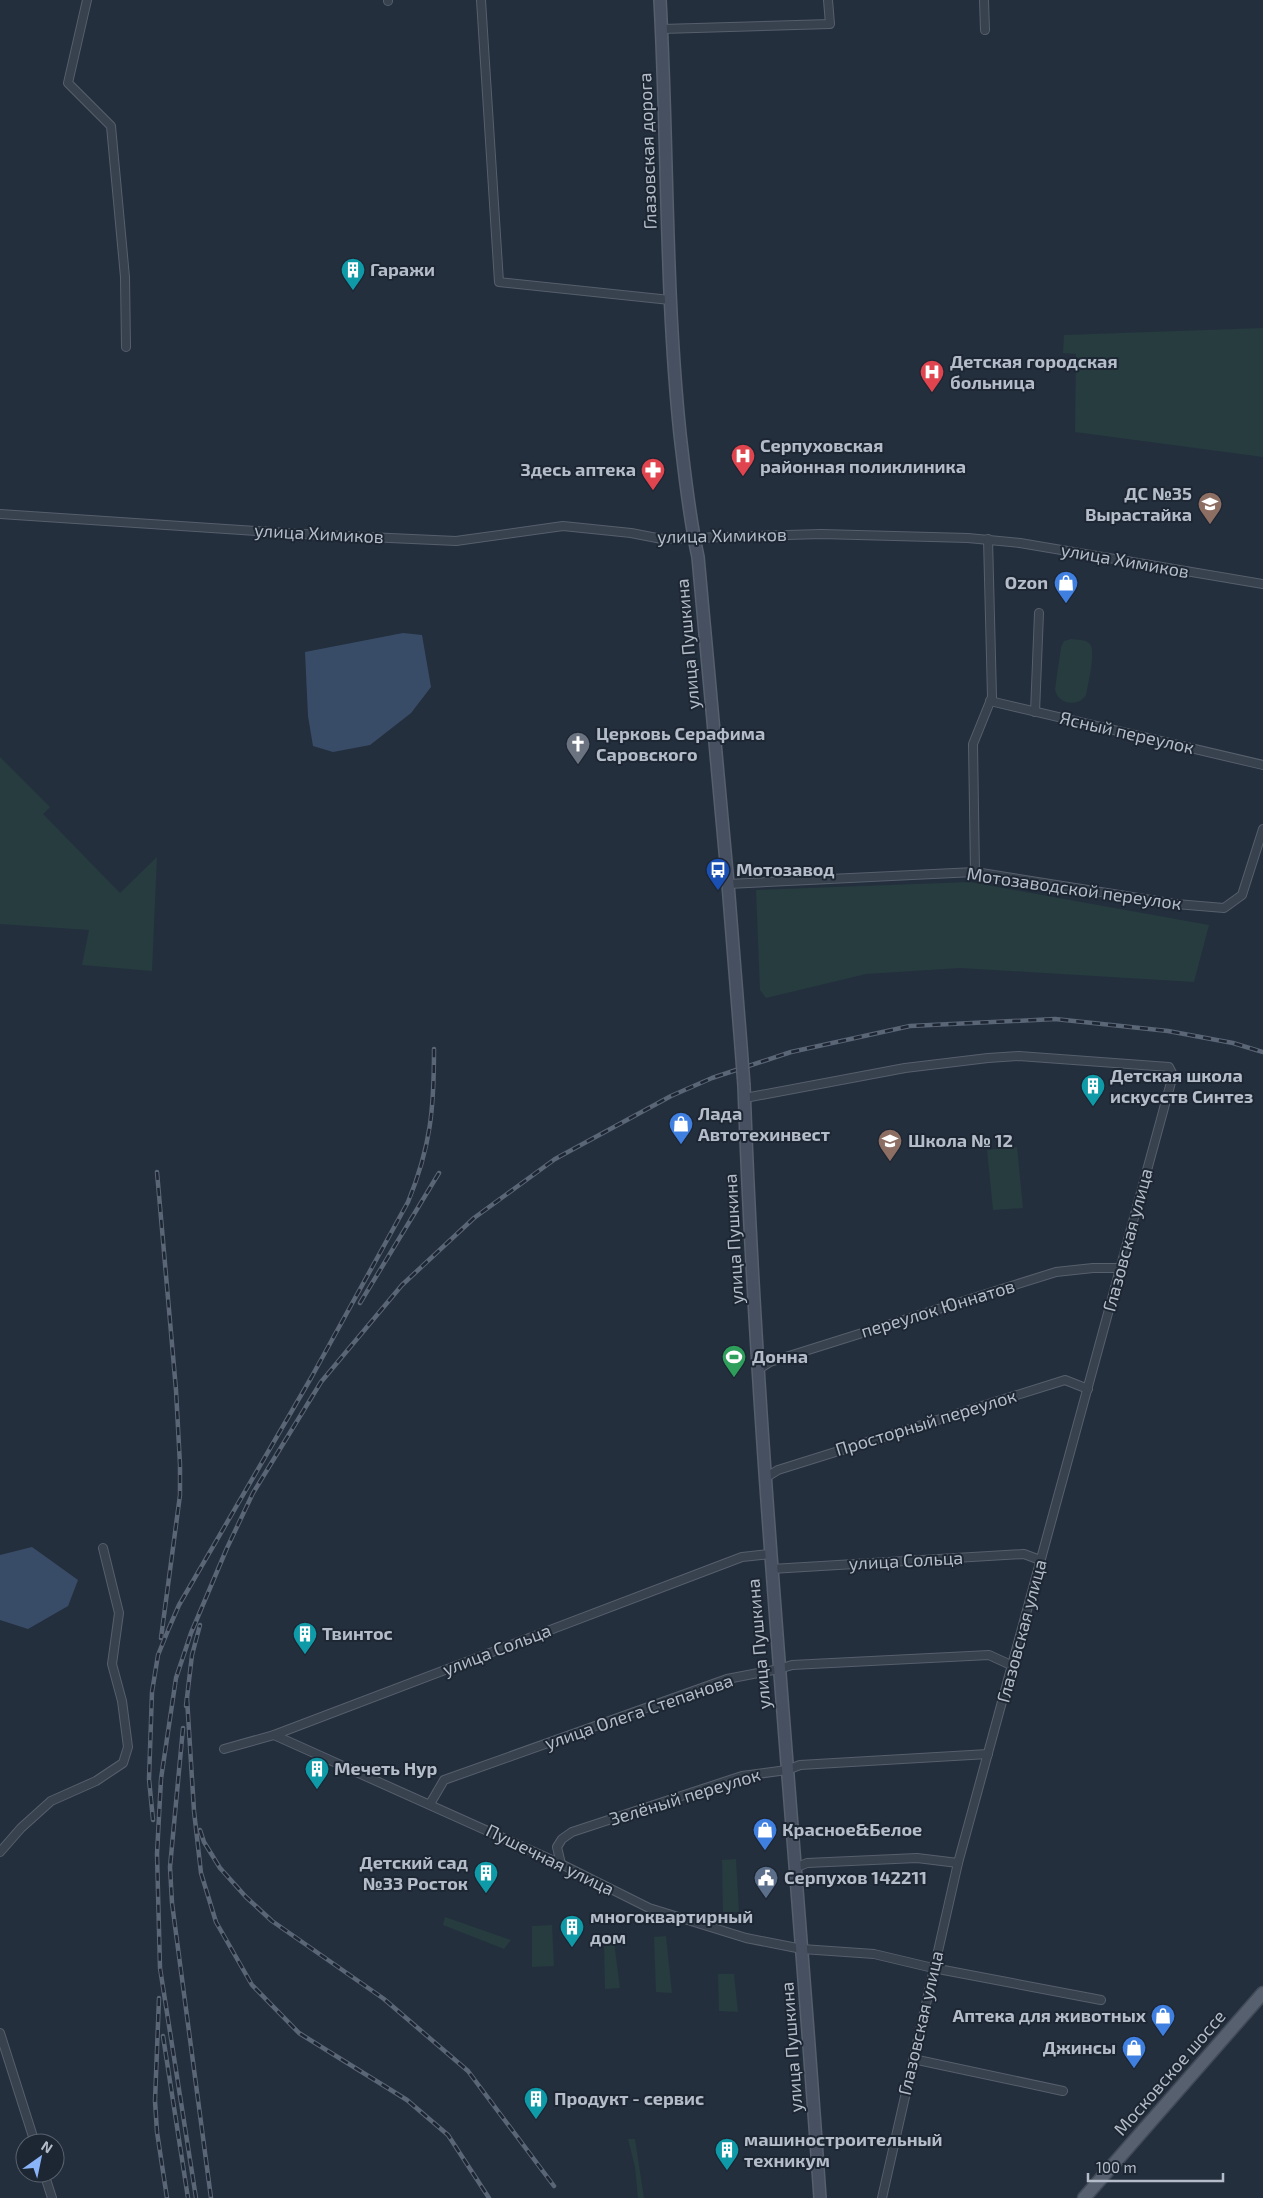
<svg xmlns="http://www.w3.org/2000/svg" width="1263" height="2198" font-family="'Exo 2',sans-serif">
<rect width="100%" height="100%" fill="#242f3e"/>
<g fill="#263c3f">
<path d="M1263 328V457L1075 432 1076 354 1063 353 1064 335Z"/>
<path d="M1071 639C1077 640 1086 639 1090 644 1096 652 1088 685 1086 695 1078 708 1057 704 1055 689L1061 647 1064 641Z"/>
<path d="M0 757 50 807 43 814 120 893 157 857 152 971 82 965 89 930 0 924Z"/>
<path d="M970 882 1209 925 1194 982 960 968 866 974 766 998 760 990 756 890Z"/>
<path d="M1017 1147 1023 1208 993 1210 987 1150Z"/>
<path d="M736 1859 739 1912 723 1913 722 1860Z"/>
<path d="M445 1917 511 1940 504 1949 443 1925Z"/>
<path d="M552 1925 554 1966 532 1967V1926Z"/>
<path d="M666 1936 672 1993 656 1992 654 1937Z"/>
<path d="M614 1942 620 1988 605 1989 604 1943Z"/>
<path d="M718 1974H734L738 2012 719 2011Z"/>
<path d="M628 2139H635L644 2198H638L635 2167Z"/>
</g>
<g fill="#394c67">
<path d="M403 633 422 635 431 687 411 713 370 745 333 752 313 746 308 716 305 652Z"/>
<path d="M32 1547 78 1580 68 1606 28 1629 0 1620V1555Z"/>
</g>
<g fill="none" stroke-linecap="round" stroke-linejoin="round">
<defs>
<g id="street">
<path d="M87 0 68 83 111 126 125 277 126 347"/>
<path d="M388 0V1"/>
<path d="M481 0 499 282 670 300"/>
<path d="M984 0 985 30"/>
<path d="M662 29 830 24 828 0"/>
<path d="M0 514 302 534 456 541 563 526 631 533 662 539 821 534 968 538 1020 543 1263 584"/>
<path d="M990 701 1263 765"/>
<path d="M1035 712 1039 613"/>
<path d="M975 872 973 744 992 697 988 539"/>
<path d="M728 884 975 872 1176 904 1224 908 1242 895 1263 829"/>
<path d="M745 1098 905 1068 988 1058 1019 1056 1169 1067 1173 1075 958 1863 882 2198"/>
<path d="M759 1369 770 1362 1056 1272 1093 1268H1120"/>
<path d="M765 1478 778 1470 1065 1380 1088 1389"/>
<path d="M771 1569 1024 1554 1040 1560"/>
<path d="M274 1735 561 1864 649 1908 746 1938 802 1949 874 1954 933 1968 1101 2000"/>
<path d="M224 1749 274 1735 742 1557 770 1554"/>
<path d="M430 1804 444 1780 727 1679 779 1669 792 1665 989 1655 1013 1666"/>
<path d="M0 1852 21 1828 51 1801 96 1781 123 1763 128 1747 122 1701 112 1664 119 1613 103 1548"/>
<path d="M561 1864 557 1847 562 1839 572 1832 742 1776 787 1770 800 1765 988 1754"/>
<path d="M795 1868 807 1863 917 1858 958 1863"/>
<path d="M0 2033 35 2143"/>
<path d="M913 2059 1063 2091"/>
<path d="M44 2173 52 2198"/>
</g>
<g id="secondary">
<path d="M660 0C668 145 665 290 680 434 685 476 689 516 698 557L728 884 741 1046"/>
<path d="M744 1086C757 1457 795 1827 820 2198"/>
</g>
<path id="primary" d="M1084 2198 1263 1993"/>
</defs>
<use href="#street" stroke="#565f6c" stroke-width="10"/>
<use href="#secondary" stroke="#565f6c" stroke-width="14"/>
<use href="#primary" stroke="#414a57" stroke-width="15"/>
<use href="#street" stroke="#38414e" stroke-width="8"/>
<use href="#secondary" stroke="#465061" stroke-width="11"/>
<use href="#primary" stroke="#56606e" stroke-width="12"/>
<defs>
<g id="rail">
<path d="M157 1172 176 1390 180 1465V1495L161 1638"/>
<path d="M360 1303 439 1173"/>
<path d="M187 1698 194 1811 201 1873 216 1922 252 1985 299 2033 407 2100 448 2135 489 2198"/>
<path d="M186 1706 192 1655 200 1625"/>
<path d="M183 1728 170 1867 172 1903 211 2198"/>
<path d="M153 1820 149 1779 152 1692 158 1655 169 1628 179 1605 311 1378 408 1202C431 1146 434 1108 434 1049"/>
<path d="M200 1830 204 1842 220 1868 246 1897 272 1921 384 1999 468 2071 554 2186"/>
<path d="M159 1998 155 2101 157 2132 167 2198"/>
<path d="M163 2036 188 2198"/>
<path d="M196 2198 160 1968 157 1854 161 1779 176 1678 191 1633 227 1548 253 1493 321 1382 402 1285 474 1218 555 1159 671 1096 712 1078 791 1052 910 1026 1055 1019 1168 1031 1233 1043 1263 1052"/>
</g>
</defs>
<use href="#rail" stroke="#5a6575" stroke-width="4.5"/>
<use href="#rail" stroke="#1d2633" stroke-width="2.5" stroke-dasharray="8" stroke-linecap="butt"/>
<defs>
<path id="secondary-bridge" d="M741 1046 744 1086"/>
</defs>
<use href="#secondary-bridge" stroke="#565f6c" stroke-width="14" stroke-linecap="butt"/>
<use href="#secondary-bridge" stroke="#465061" stroke-width="11"/>
</g>
<defs>
<symbol id="building-pin" viewBox="-11 -11 22 30"><path d="M0 17L-7.5 6A9.5 9.5 0 1 1 7.5 6Z" fill="#0f9aa8" stroke="#1d2633"/><path d="M-4-6H4V6H1V3H-1V6H-4ZM-2.5-4.3h1.7v1.8h-1.7ZM.8-4.3h1.7v1.8H.8ZM-2.5-1h1.7V.8h-1.7ZM.8-1h1.7V.8H.8Z" fill="#fff"/></symbol>
<symbol id="hospital-pin" viewBox="-11 -11 22 30"><path d="M0 17L-7.5 6A9.5 9.5 0 1 1 7.5 6Z" fill="#e0444e" stroke="#1d2633"/><path d="M-5-5h3v3.5h4V-5h3V5h-3V1.5h-4V5h-3Z" fill="#fff"/></symbol>
<symbol id="pharmacy-pin" viewBox="-11 -11 22 30"><path d="M0 17L-7.5 6A9.5 9.5 0 1 1 7.5 6Z" fill="#e0444e" stroke="#1d2633"/><path d="M-2-6h4v4h4v4h-4v4h-4v-4h-4v-4h4Z" fill="#fff"/></symbol>
<symbol id="school-pin" viewBox="-11 -11 22 30"><path d="M0 17L-7.5 6A9.5 9.5 0 1 1 7.5 6Z" fill="#8d6e63" stroke="#1d2633"/><path d="M0-5L7-2L0 1L-7-2ZM-4 1L0 2.5L4 1V4Q0 6-4 4Z" fill="#fff"/></symbol>
<symbol id="shop-pin" viewBox="-11 -11 22 30"><path d="M0 17L-7.5 6A9.5 9.5 0 1 1 7.5 6Z" fill="#3f7fe0" stroke="#1d2633"/><path d="M-5-2.5h2.3a2.7 3.5 0 0 1 5.4 0H5L5.5 6h-11ZM-1.5-2.5h3a1.5 2.3 0 0 0-3 0Z" fill="#fff"/></symbol>
<symbol id="church-pin" viewBox="-11 -11 22 30"><path d="M0 17L-7.5 6A9.5 9.5 0 1 1 7.5 6Z" fill="#6b7280" stroke="#1d2633"/><path d="M-1.2-6h2.4v3.5h3.3v2.4h-3.3V6h-2.4V-.1h-3.3v-2.4h3.3Z" fill="#fff"/></symbol>
<symbol id="bus-pin" viewBox="-11 -11 22 30"><path d="M0 17L-7.5 6A9.5 9.5 0 1 1 7.5 6Z" fill="#1a4fb4" stroke="#1d2633"/><path d="M-5-6H5V4H4V6H2V4H-2V6H-4V4H-5ZM-3.5-4V0h7V-4ZM-3.5 1.2v1.5H-2V1.2ZM2 1.2v1.5H3.5V1.2Z" fill="#fff"/></symbol>
<symbol id="stadium-pin" viewBox="-11 -11 22 30"><path d="M0 17L-7.5 6A9.5 9.5 0 1 1 7.5 6Z" fill="#2e9e5b" stroke="#1d2633"/><path d="M0-5a6.5 5 0 1 0 0 10a6.5 5 0 1 0 0-10ZM-3.5-1.8h7v3.6h-7Z" fill="#fff"/></symbol>
<symbol id="civic-pin" viewBox="-11 -11 22 30"><path d="M0 17L-7.5 6A9.5 9.5 0 1 1 7.5 6Z" fill="#5c6f8a" stroke="#1d2633"/><path d="M-.6-6.5H3V-4.5H.6V-3L4-1V1h2V6H-6V1h2V-1L-.6-3ZM-1.2 2.5V6h2.4V2.5Z" fill="#fff"/></symbol>
</defs>
<g fill-rule="evenodd">
<use href="#building-pin" x="339" y="256" width="28" height="38"/>
<use href="#hospital-pin" x="918" y="358" width="28" height="38"/>
<use href="#hospital-pin" x="729" y="442" width="28" height="38"/>
<use href="#pharmacy-pin" x="639" y="456" width="28" height="38"/>
<use href="#school-pin" x="1196" y="490" width="28" height="38"/>
<use href="#shop-pin" x="1052" y="569" width="28" height="38"/>
<use href="#church-pin" x="564" y="730" width="28" height="38"/>
<use href="#bus-pin" x="704" y="856" width="28" height="38"/>
<use href="#building-pin" x="1079" y="1072" width="28" height="38"/>
<use href="#shop-pin" x="667" y="1110" width="28" height="38"/>
<use href="#school-pin" x="876" y="1127" width="28" height="38"/>
<use href="#stadium-pin" x="720" y="1343" width="28" height="38"/>
<use href="#building-pin" x="291" y="1620" width="28" height="38"/>
<use href="#building-pin" x="303" y="1755" width="28" height="38"/>
<use href="#shop-pin" x="751" y="1816" width="28" height="38"/>
<use href="#building-pin" x="472" y="1859" width="28" height="38"/>
<use href="#civic-pin" x="752" y="1864" width="28" height="38"/>
<use href="#building-pin" x="558" y="1913" width="28" height="38"/>
<use href="#shop-pin" x="1149" y="2002" width="28" height="38"/>
<use href="#shop-pin" x="1120" y="2034" width="28" height="38"/>
<use href="#building-pin" x="522" y="2085" width="28" height="38"/>
<use href="#building-pin" x="713" y="2136" width="28" height="38"/>
</g>
<g text-anchor="middle" stroke-width="4" stroke-linejoin="round" paint-order="stroke">
<g font-size="18" fill="#b4bcc9" stroke="#1d2633">
<text transform="translate(648 151) rotate(-92)" y="6">Глазовская дорога</text>
<text transform="translate(319 534) rotate(3)" y="6">улица Химиков</text>
<text transform="translate(722 536) rotate(-1)" y="6">улица Химиков</text>
<text transform="translate(1125 561) rotate(10)" y="6">улица Химиков</text>
<text transform="translate(688 644) rotate(-95)" y="6">улица Пушкина</text>
<text transform="translate(1127 733) rotate(13)" y="6">Ясный переулок</text>
<text transform="translate(1074 889) rotate(8)" y="6">Мотозаводской переулок</text>
<text transform="translate(734 1239) rotate(-93)" y="6">улица Пушкина</text>
<text transform="translate(1128 1240) rotate(-75)" y="6">Глазовская улица</text>
<text transform="translate(938 1309) rotate(-17)" y="6">переулок Юннатов</text>
<text transform="translate(926 1423) rotate(-17)" y="6">Просторный переулок</text>
<text transform="translate(906 1561) rotate(-3)" y="6">улица Сольца</text>
<text transform="translate(1022 1631) rotate(-75)" y="6">Глазовская улица</text>
<text transform="translate(759 1644) rotate(-95)" y="6">улица Пушкина</text>
<text transform="translate(497 1650) rotate(-21)" y="6">улица Сольца</text>
<text transform="translate(639 1712) rotate(-19)" y="6">улица Олега Степанова</text>
<text transform="translate(685 1797) rotate(-17)" y="6">Зелёный переулок</text>
<text transform="translate(550 1860) rotate(26)" y="6">Пушечная улица</text>
<text transform="translate(921 2023) rotate(-77)" y="6">Глазовская улица</text>
<text transform="translate(792 2047) rotate(-94)" y="6">улица Пушкина</text>
<text transform="translate(1170 2073) rotate(-49)" y="6">Московское шоссе</text>
</g>
<g font-size="18" font-weight="bold" fill="#b4bcc9" stroke="#1d2633" text-anchor="start">
<text x="370" y="276">Гаражи</text>
<text x="950" y="368">Детская городская<tspan x="950" dy="21">больница</tspan></text>
<text x="760" y="452">Серпуховская<tspan x="760" dy="21">районная поликлиника</tspan></text>
<text x="636" y="476" text-anchor="end">Здесь аптека</text>
<text x="1192" y="500" text-anchor="end">ДС №35<tspan x="1192" dy="21">Вырастайка</tspan></text>
<text x="1048" y="589" text-anchor="end">Ozon</text>
<text x="596" y="740">Церковь Серафима<tspan x="596" dy="21">Саровского</tspan></text>
<text x="736" y="876">Мотозавод</text>
<text x="1110" y="1082">Детская школа<tspan x="1110" dy="21">искусств Синтез</tspan></text>
<text x="698" y="1120">Лада<tspan x="698" dy="21">Автотехинвест</tspan></text>
<text x="908" y="1147">Школа № 12</text>
<text x="752" y="1363">Донна</text>
<text x="322" y="1640">Твинтос</text>
<text x="334" y="1775">Мечеть Нур</text>
<text x="782" y="1836">Красное&amp;Белое</text>
<text x="468" y="1869" text-anchor="end">Детский сад<tspan x="468" dy="21">№33 Росток</tspan></text>
<text x="784" y="1884">Серпухов 142211</text>
<text x="590" y="1923">многоквартирный<tspan x="590" dy="21">дом</tspan></text>
<text x="1146" y="2022" text-anchor="end">Аптека для животных</text>
<text x="1116" y="2054" text-anchor="end">Джинсы</text>
<text x="554" y="2105">Продукт - сервис</text>
<text x="744" y="2146">машиностроительный<tspan x="744" dy="21">техникум</tspan></text>
</g>
</g>
<g transform="translate(40 2158) rotate(33)"><circle r="24" fill="#1d2633" stroke="#59626f"/>
<path d="M0-4L9 19L0 12L-9 19Z" fill="#8ab4f8"/>
<text y="-8" font-size="14" font-weight="bold" text-anchor="middle" fill="#b4bcc9">N</text>
</g>
<path d="M1088 2173v8h135v-8" fill="none" stroke="#b4bcc9" stroke-width="2.5"/>
<text x="1096" y="2173" font-size="15" fill="#b4bcc9" stroke="#1d2633" stroke-width="4" paint-order="stroke">100 m</text>
</svg>
